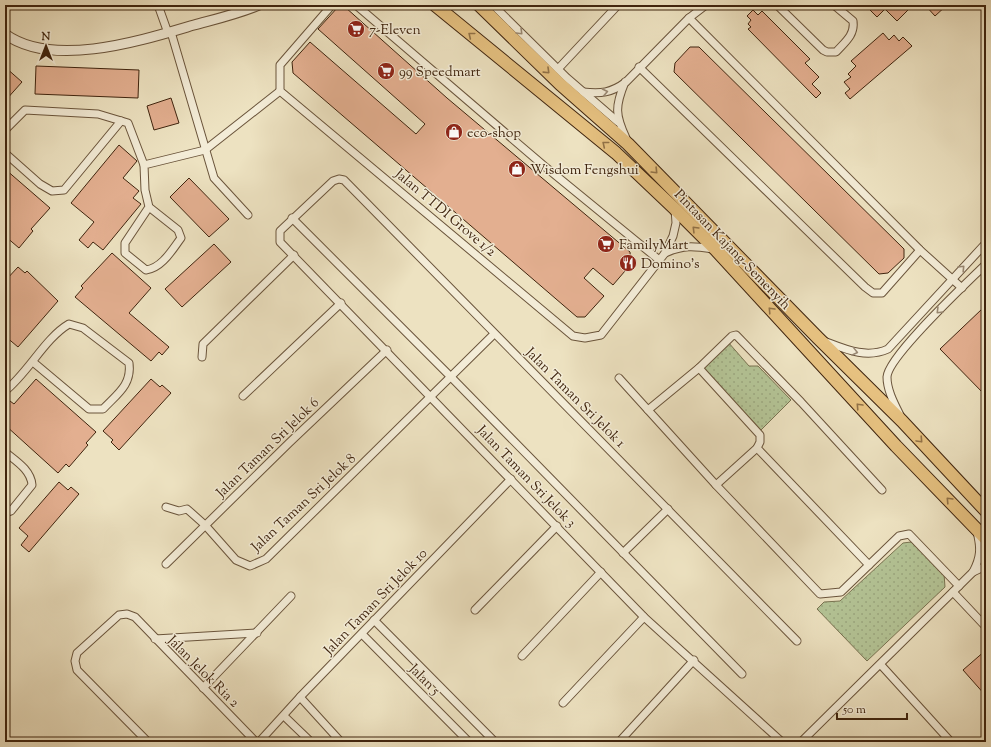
<svg xmlns="http://www.w3.org/2000/svg" width="991" height="747" font-family="'Sorts Mill Goudy',serif">
<defs>
<pattern id="green-dots" width="8" height="8" patternUnits="userSpaceOnUse"><rect width="8" height="8" fill="#b4c496"/><path d="M2 2h.1M6 6h.1" fill="none" stroke="#9ca880" stroke-width="1.8" stroke-linecap="round"/></pattern>
</defs>
<rect width="100%" height="100%" fill="#ede2c1"/>
<filter id="stains"><feTurbulence type="fractalNoise" baseFrequency=".005" numOctaves="4"/><feColorMatrix values="0 0 0 0 .2 0 0 0 0 .09 0 0 0 0 .02 0 0 0 .5 -.17"/></filter>
<radialGradient id="worn" r=".72"><stop offset=".6" stop-color="#630" stop-opacity="0"/><stop offset="1" stop-color="#630" stop-opacity=".3"/></radialGradient>
<g fill="url(#green-dots)" stroke="#7a7452">
<path d="M728 342 749 366H758L791 400 761 430 702 368Z"/>
<path d="M911 542 944 574 945 587 867 661 817 609 824 602 840 601 903 543Z"/>
</g>
<g fill="#e3af90" stroke="#3f240e">
<path d="M865 5H913L897 21 885 9 877 17Z"/>
<path d="M925 5H947L935 16Z"/>
<path d="M338 7H345L447 98 630 252 631 264 613 285 593 268 584 278 604 296 585 317H577L293 73 292 62 310 42 416 134 425 124 318 29Z"/>
<path d="M753 10 758 15 762 11 810 59 805 63 819 77 812 84 821 93 816 98 748 29 751 27 748 24 751 20 747 16Z"/>
<path d="M883 33 889 40 894 35 899 41 903 37 912 46 850 99 845 93 850 89 844 82 851 77 848 74 856 66 851 61Z"/>
<path d="M690 47H699L904 249V258L888 273 879 274 674 72 675 63Z"/>
<path d="M36 66 139 70 138 98 35 94Z"/>
<path d="M5 67 22 82 5 101Z"/>
<path d="M171 98 179 123 154 130 147 106Z"/>
<path d="M119 145 137 161 123 178 139 191 133 198 141 204 103 250 93 242 88 248 79 240 94 222 71 203Z"/>
<path d="M5 169 50 208 31 229 33 231 19 248 5 236Z"/>
<path d="M189 178 229 219 209 237 170 197Z"/>
<path d="M214 244 231 262 182 307 165 289Z"/>
<path d="M112 253 151 288 129 313 169 347 162 355 159 352 151 361 75 297 83 288 81 286Z"/>
<path d="M18 267 25 273 27 271 58 301 18 347 5 336V281Z"/>
<path d="M982 309 986 313V396L940 349Z"/>
<path d="M36 379 96 432 86 443 88 445 69 467 66 464 58 473 5 425V407L10 401 14 404Z"/>
<path d="M151 379 160 387 162 385 171 393 119 450 111 442 113 440 103 431Z"/>
<path d="M59 482 68 490 71 487 79 494 29 552 21 545 28 536 19 528Z"/>
<path d="M986 650V696L963 670Z"/>
</g>
<g fill="none" stroke-linecap="round" stroke-linejoin="round">
<defs>
<g id="minor">
<path d="M158 5 168 33"/>
<path d="M332 5 280 65V91L573 336 585 338 601 335 665 253 673 236 676 223 675 209"/>
<path d="M356 5 543 165 658 259"/>
<path d="M493 5 567 78 618 122"/>
<path d="M777 5 823 50 827 52H836C845 42 855 35 853 21L834 5"/>
<path d="M689 18 920 250 962 288"/>
<path d="M171 32 214 178 248 215"/>
<path d="M639 67 865 287 873 293H882L920 250"/>
<path d="M558 69 618 5"/>
<path d="M625 82C615 106 615 115 626 138"/>
<path d="M583 92C601 94 611 93 626 82L689 18 706 5"/>
<path d="M5 130 25 110 98 114 128 123 144 165"/>
<path d="M5 153 40 184 52 191 64 190 121 121"/>
<path d="M149 207 178 230 181 238C172 250 162 268 146 270L125 253V243L149 207 145 190 144 165 205 150 280 91"/>
<path d="M292 218 451 377 742 674"/>
<path d="M665 253C684 245 693 246 713 249"/>
<path d="M824 341C845 349 866 359 888 349L986 243"/>
<path d="M202 357 203 344 294 255"/>
<path d="M699 368 760 435V442L757 448 869 565"/>
<path d="M619 378 716 485 820 594 841 592 899 536 909 534 959 586"/>
<path d="M5 391C28 373 45 338 69 324L83 328 129 363C132 385 117 394 103 409H89L33 362"/>
<path d="M243 396 341 303"/>
<path d="M648 410 699 368 732 336 736 335 801 402 882 490"/>
<path d="M900 415C894 403 887 390 887 377 888 356 968 282 986 264"/>
<path d="M5 452C16 461 31 470 32 485L11 511 5 513"/>
<path d="M716 485 757 448"/>
<path d="M166 507 179 511 187 509 205 525 236 560 250 566 266 559 494 334"/>
<path d="M623 553 668 509"/>
<path d="M166 564 289 443 387 350"/>
<path d="M973 572 986 566"/>
<path d="M953 592 986 627"/>
<path d="M475 610 557 526"/>
<path d="M374 620 495 742"/>
<path d="M362 634 469 742"/>
<path d="M155 639 257 633"/>
<path d="M522 656 601 572"/>
<path d="M881 665 951 742"/>
<path d="M203 688 291 596"/>
<path d="M300 697 341 742"/>
<path d="M563 703 644 617"/>
<path d="M284 716 311 742"/>
<path d="M148 742 77 670 75 661 77 653 119 615 127 614 135 617 256 742"/>
<path d="M259 742 300 697 511 479"/>
<path d="M619 742 694 660"/>
<path d="M782 742 644 617 280 242V231L333 181 339 179 344 180 797 641"/>
<path d="M801 742 973 572C981 557 981 548 977 532"/>
</g>
<path id="tertiary" d="M5 34C53 69 143 40 194 25 216 19 238 14 259 5"/>
<g id="trunk">
<path d="M435 5 616 153 675 209 715 249 896 446 986 539"/>
<path d="M479 5 560 84 628 144 818 338 902 421 986 511"/>
</g>
</defs>
<use href="#minor" stroke="#6a543b" stroke-width="9"/>
<use href="#tertiary" stroke="#6a543b" stroke-width="11"/>
<use href="#trunk" stroke="#3f240e" stroke-width="14"/>
<use href="#minor" stroke="#f3ecd7" stroke-width="7"/>
<use href="#tertiary" stroke="#f3ecd7" stroke-width="9"/>
<use href="#trunk" stroke="#e6c180" stroke-width="12"/>
</g>
<defs><path id="oneway-chevron" d="M-2-3.5L2.5 0L-2 3.5" fill="none" stroke-width="1.6" stroke-linecap="round" stroke-linejoin="round"/></defs>
<g stroke="#998872">
<use href="#oneway-chevron" transform="translate(520 32) rotate(45)"/>
<use href="#oneway-chevron" transform="translate(605 92) rotate(-11)"/>
<use href="#oneway-chevron" transform="translate(962 268) rotate(-46)"/>
<use href="#oneway-chevron" transform="translate(939 311) rotate(135)"/>
<use href="#oneway-chevron" transform="translate(855 352) rotate(14)"/>
</g>
<g stroke="#927247">
<use href="#oneway-chevron" transform="translate(471 35) rotate(-141)"/>
<use href="#oneway-chevron" transform="translate(547 71) rotate(44)"/>
<use href="#oneway-chevron" transform="translate(605 144) rotate(-141)"/>
<use href="#oneway-chevron" transform="translate(655 171) rotate(46)"/>
<use href="#oneway-chevron" transform="translate(695 229) rotate(-135)"/>
<use href="#oneway-chevron" transform="translate(771 310) rotate(-133)"/>
<use href="#oneway-chevron" transform="translate(859 406) rotate(-133)"/>
<use href="#oneway-chevron" transform="translate(920 440) rotate(47)"/>
<use href="#oneway-chevron" transform="translate(949 500) rotate(-134)"/>
</g>
<defs>
<symbol id="supermarket-disc" viewBox="-11 -11 22 22"><circle r="9.5" fill="#8f2418" stroke="#f3ecd7"/><path d="M-6-5.5h2.5l.6 2H6L4.5 2H-2.5L-4.4-4H-6ZM-1.5 3.2a1.3 1.3 0 1 0 .1 0ZM3 3.2a1.3 1.3 0 1 0 .1 0Z" fill="#fff"/></symbol>
<symbol id="shop-disc" viewBox="-11 -11 22 22"><circle r="9.5" fill="#8f2418" stroke="#f3ecd7"/><path d="M-5-2.5h2.3a2.7 3.5 0 0 1 5.4 0H5L5.5 6h-11ZM-1.5-2.5h3a1.5 2.3 0 0 0-3 0Z" fill="#fff"/></symbol>
<symbol id="restaurant-disc" viewBox="-11 -11 22 22"><circle r="9.5" fill="#8f2418" stroke="#f3ecd7"/><path d="M-5-6h1v4h1v-4h1v4h1v-4h1v5L-1.5 .5V6h-2V.5L-5-1ZM5-6V6H3V1.5H1.5Q1.5-4 5-6Z" fill="#fff"/></symbol>
</defs>
<g fill-rule="evenodd">
<use href="#supermarket-disc" x="346" y="19" width="20" height="20"/>
<use href="#supermarket-disc" x="376" y="61" width="20" height="20"/>
<use href="#shop-disc" x="444" y="122" width="20" height="20"/>
<use href="#shop-disc" x="507" y="159" width="20" height="20"/>
<use href="#supermarket-disc" x="596" y="234" width="20" height="20"/>
<use href="#restaurant-disc" x="618" y="253" width="20" height="20"/>
</g>
<g text-anchor="middle" stroke-width="3" stroke-linejoin="round" paint-order="stroke">
<g font-size="14" fill="#3f240e" stroke="#f3ecd7" text-anchor="start">
<text x="369" y="34">7-Eleven</text>
<text x="399" y="76">99 Speedmart</text>
<text x="467" y="137">eco-shop</text>
<text x="530" y="174">Wisdom Fengshui</text>
<text x="619" y="249">FamilyMart</text>
<text x="641" y="268">Domino's</text>
</g>
<g font-size="14" fill="#3f240e" stroke="#f3ecd7">
<text transform="translate(446 212) rotate(40)" y="5">Jalan TTDI Grove 1/2</text>
<text transform="translate(733 249) rotate(46)" y="5">Pintasan Kajang-Semenyih</text>
<text transform="translate(576 397) rotate(45)" y="5">Jalan Taman Sri Jelok 1</text>
<text transform="translate(267 447) rotate(-44)" y="5">Jalan Taman Sri Jelok 6</text>
<text transform="translate(527 476) rotate(46)" y="5">Jalan Taman Sri Jelok 3</text>
<text transform="translate(303 502) rotate(-43)" y="5">Jalan Taman Sri Jelok 8</text>
<text transform="translate(375 601) rotate(-46)" y="5">Jalan Taman Sri Jelok 10</text>
<text transform="translate(204 671) rotate(45)" y="5">Jalan Jelok Ria 2</text>
<text transform="translate(425 679) rotate(45)" y="5">Jalan 5</text>
</g>
</g>
<rect width="991" height="747" fill="none" stroke="#ede2c1" stroke-width="20"/>
<rect x="6" y="6" width="979" height="735" fill="none" stroke="#3f240e" stroke-width="2"/>
<rect x="10" y="10" width="971" height="727" fill="none" stroke="#3f240e"/>
<g transform="translate(46 46)" stroke="#f3ecd7" stroke-width="3" paint-order="stroke">
<path d="M0-3L7 15L0 10L-7 15Z" fill="#3f240e"/>
<text y="-6" font-size="11" font-weight="bold" text-anchor="middle" fill="#3f240e">N</text>
</g>
<path d="M837 713v6h70v-6" fill="none" stroke="#3f240e" stroke-width="2"/>
<text x="843" y="713" font-size="12" fill="#3f240e" stroke="#f3ecd7" stroke-width="3" paint-order="stroke">50 m</text>
<rect width="100%" height="100%" filter="url(#stains)"/>
<rect width="100%" height="100%" fill="url(#worn)"/>
</svg>
